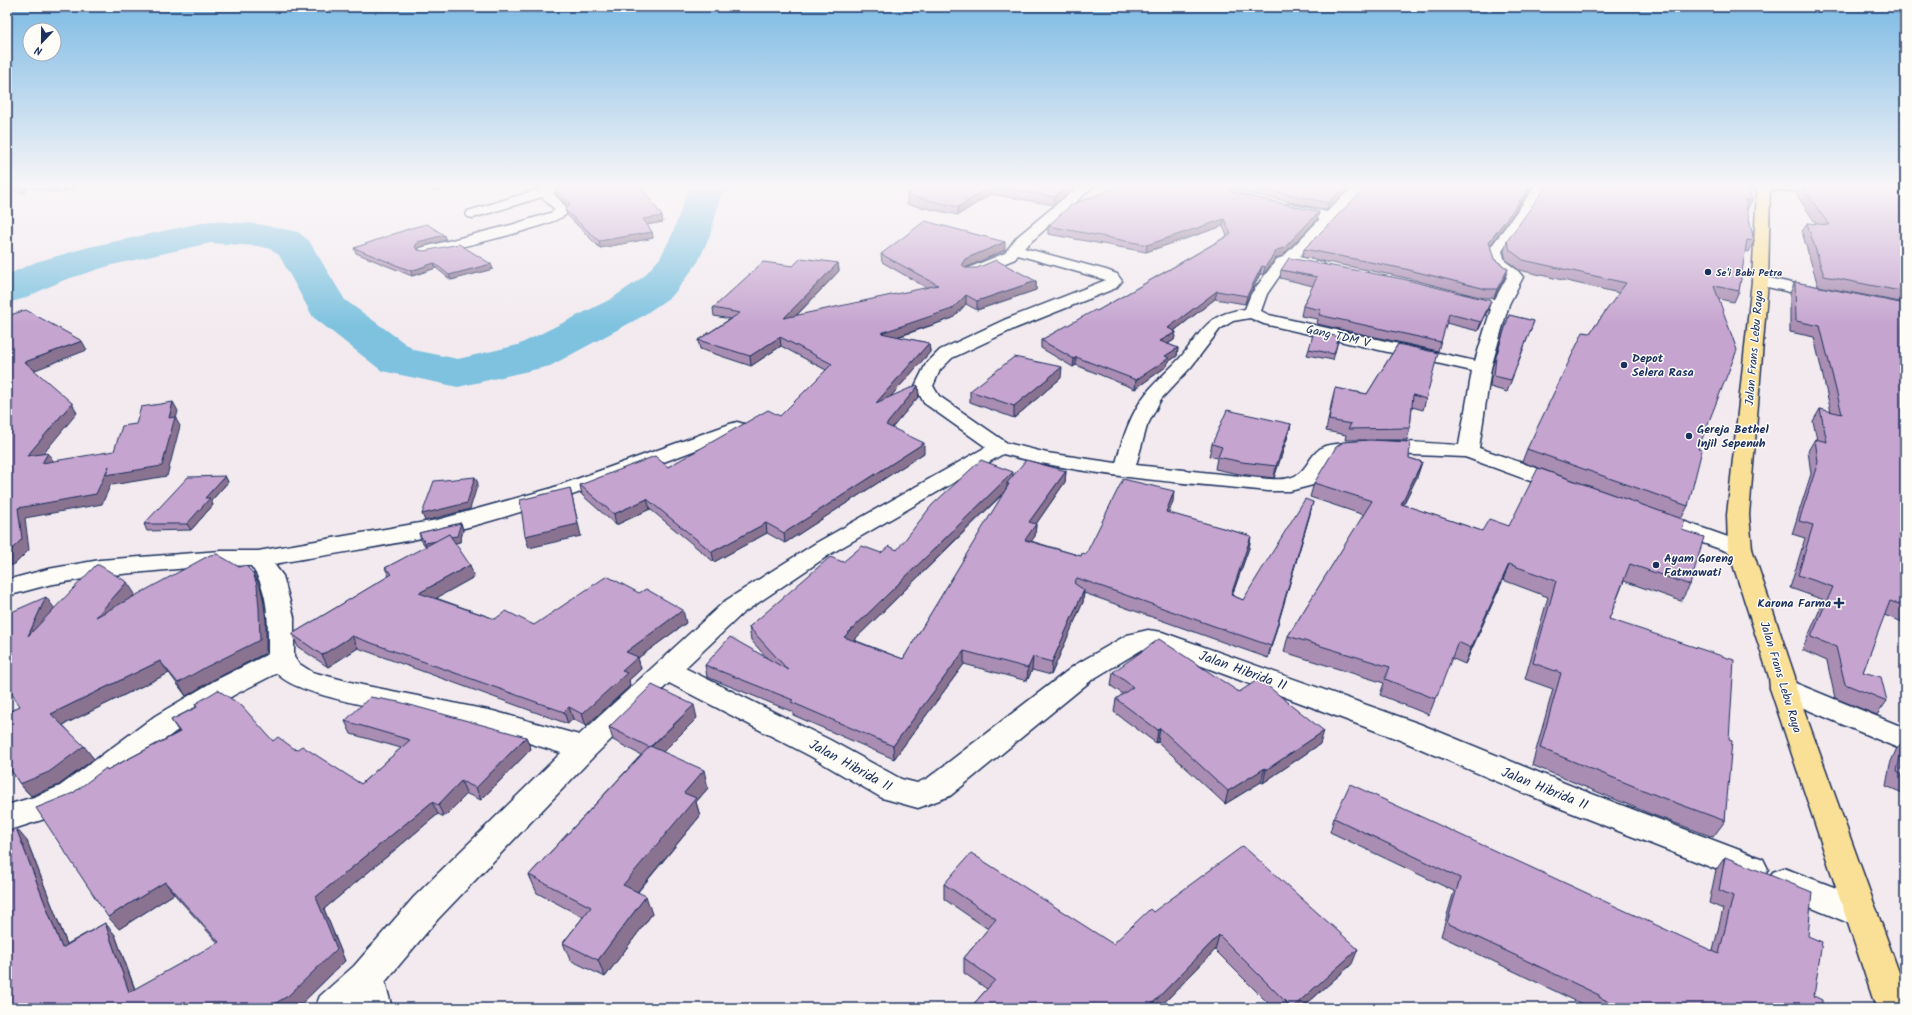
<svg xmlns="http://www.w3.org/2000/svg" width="1912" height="1015" font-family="Kalam,sans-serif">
<rect width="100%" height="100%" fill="#f2eaef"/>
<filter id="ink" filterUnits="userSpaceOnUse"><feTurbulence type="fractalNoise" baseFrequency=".025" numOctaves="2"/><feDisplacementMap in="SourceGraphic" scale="8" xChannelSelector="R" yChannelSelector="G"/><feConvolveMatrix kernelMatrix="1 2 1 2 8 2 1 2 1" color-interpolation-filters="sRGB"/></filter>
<g filter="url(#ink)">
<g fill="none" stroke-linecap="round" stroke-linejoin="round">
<path fill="#7ec2df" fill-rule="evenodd" d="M691 185H731L726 192 721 195 710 235 698 262 673 295 641 317 550 366 458 387 382 371 313 317 279 255 271 249 258 246 210 243 112 265 64 280 22 299 7 303V275L36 262 89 247 210 221 258 224 298 232 309 241 345 300 414 350 458 359 518 345 611 299 643 277 660 258 672 235 688 190Z"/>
<defs>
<g id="minor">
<path d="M549 185H566L553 193 570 211C559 227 449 249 425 255L420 254 418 251 420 248 511 225 550 213 555 210 542 197 473 218 468 217 466 214 468 211 540 189Z"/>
<path d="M1080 185H1095L1024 248 1106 270 1117 274 1122 281 1116 288 1016 328 952 358 940 370 933 386 939 396 1007 443 1047 453 1116 463C1123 437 1131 412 1148 391 1158 379 1170 369 1180 358 1203 331 1206 314 1245 309L1251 294 1277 259 1283 257 1320 219 1285 211 1283 208 1285 205 1290 204 1327 212C1343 197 1351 183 1375 185L1359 197 1299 257 1322 262 1325 265 1322 268 1317 270 1287 265 1267 294 1261 311 1269 315 1475 361 1491 309H1483L1454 301 1452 298 1454 295C1466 292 1482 299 1495 299L1507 277 1493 266 1488 251 1536 185H1548L1502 251 1505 261 1517 270 1523 277 1509 304 1491 368 1479 448 1571 480 1574 485 1571 490 1563 491 1555 490 1465 457 1366 453 1337 456 1330 461 1320 477 1313 485 1290 491H1268C1179 482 1089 477 1003 454L832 553 743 613 685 668 830 740 901 779 917 783 928 778 1075 665 1127 635 1148 630 1162 632 1420 724 1579 789 1763 859 1768 869 1763 879 1752 883 1741 879 1557 807 1400 740 1159 650 1143 649 1093 679 950 796 918 808 882 798 810 756 669 683 594 756 438 919 385 982 392 1008H315L320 996 354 966 414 897 561 753C535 745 509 736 482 730 466 726 449 722 432 718 401 712 293 696 277 673L234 695 175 732 82 804 51 817 7 831V805L34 797 60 786 155 716 214 681 268 654C268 625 270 591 251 566L221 565 100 576 48 585 7 596V580L48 569 100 560 221 551H258L437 520 549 489 730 424 737 422 744 424 747 428 744 432C655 465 567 500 476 525 410 543 342 552 274 564L283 576 294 617V657L298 663 312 672 362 685 493 711 579 735 725 601 816 543 986 447 924 403 915 386 926 364 940 350 1004 320 1106 280 1018 255 1015 259 976 275H966L963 272 966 269 1005 253 1017 237ZM1250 318 1264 324 1472 371 1459 445C1421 443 1383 439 1346 443 1339 444 1331 444 1325 446 1308 453 1308 474 1289 478 1283 480 1275 479 1268 479L1136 465 1147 426 1161 399 1191 367 1220 329 1233 321Z"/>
<path d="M1760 276 1827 291 1829 294 1827 297 1821 299 1754 284 1752 281 1754 278Z"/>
<path d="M1654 511 1748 544 1752 549 1748 554 1740 556 1646 523 1643 518 1646 513Z"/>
<path d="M1783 678 1905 728V751L1773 695 1770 688 1773 681Z"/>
<path d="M1784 868 1873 902 1878 913 1873 924 1861 928 1773 892 1768 882 1773 872Z"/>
</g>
<path id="primary" d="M1730 185H1831L1835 188 1833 191 1828 192 1770 190 1768 281 1749 515 1752 549 1795 677 1796 688 1905 989V1008H1876L1770 688 1769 677 1728 549 1727 515 1752 281 1757 190 1737 189Z"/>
</defs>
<use href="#minor" stroke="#1b2f5e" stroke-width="3"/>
<use href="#primary" stroke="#1b2f5e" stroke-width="3"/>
<use href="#minor" fill="#fdfcf7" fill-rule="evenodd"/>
<use href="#primary" fill="#fadf96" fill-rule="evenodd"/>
</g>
<g fill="#a98db2" stroke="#1b2f5e" fill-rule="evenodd">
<path d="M7 185H82L59 193 26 187 25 193 7 191Z"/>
<path d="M405 185H454L439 191Z"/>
<path d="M924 185H1080L1054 205 991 194 958 215 907 204V195Z"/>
<path d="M1122 185H1357L1348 190 1327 210 1235 190 1230 191 1231 192 1319 212 1317 220 1282 256 1276 258 1263 275 1260 274 1245 304 1215 299 1174 331 1176 332 1174 340 1168 344 1178 348 1177 356 1168 362 1167 366 1135 389 1076 365 1073 367 1041 348V340L1097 311 1227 236 1223 226 1146 252 1048 234V226Z"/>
<path d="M1370 185H1534L1490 245 1494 259 1508 269 1505 277 1494 298H1483L1402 277 1302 257 1304 249Z"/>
<path d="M1747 185 1752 200 1747 210 1754 241 1749 252 1745 251 1739 291 1734 302 1719 299 1698 449 1688 506 1681 519 1522 462 1527 449 1590 333 1619 293 1519 270 1506 260 1504 251 1507 241Z"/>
<path d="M1799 185H1905V303L1818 286 1802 232 1807 223 1816 224 1795 192Z"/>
<path d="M555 189 663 222 647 225 652 232 653 238 600 248 567 215 565 210 568 207 556 194Z"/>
<path d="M446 240 420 247 418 250 493 269 451 280 436 268 412 276 356 253 354 248Z"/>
<path d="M1005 250 965 268 1036 281V290L977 310 966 304 953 318 898 337 929 343 930 352 890 397 918 386 919 396 892 428 924 453 785 543 767 533 714 562 650 509 616 525 582 495 580 485 668 467 780 416 826 370 781 346 751 366 700 349 698 340 730 319 714 316 713 308 793 266 838 263 839 271 796 316 927 288 882 262 881 254Z"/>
<path d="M1281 270 1488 310 1478 331 1446 323 1438 351 1317 324 1318 319 1301 316 1303 306 1313 286 1280 278Z"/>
<path d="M1795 282 1905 304V623L1884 615 1863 672 1887 701 1877 715 1835 698 1827 661 1802 650 1824 600 1790 588 1805 538 1792 534 1811 474 1808 451 1815 439 1817 440 1813 421 1820 409 1831 412 1814 337 1790 332V293Z"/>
<path d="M1509 315 1534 321 1507 392 1490 387 1492 368Z"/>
<path d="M1339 337 1333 360 1307 355 1309 349Z"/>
<path d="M1398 344 1426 399 1423 410 1412 407 1410 428 1407 440H1375L1409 458 1422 462 1417 477 1403 505 1482 531 1509 526 1682 530 1690 585 1681 601 1624 581 1609 619 1729 740 1725 821 1713 837 1653 815 1532 765 1553 689 1525 679 1548 597 1503 580 1465 664 1451 658 1429 715 1380 695 1384 683 1284 652 1288 636 1364 515 1310 497 1314 483 1366 440H1345L1346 435 1326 431 1332 400 1335 388 1367 394Z"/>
<path d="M1061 378 1014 418 970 402V391Z"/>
<path d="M1291 424 1288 436 1274 478 1239 474 1215 469 1217 458 1209 456 1212 444Z"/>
<path d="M1066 471 1065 482 1036 524 1035 536 1031 541 1081 556 1086 554 1173 502 1168 513 1251 536 1249 548 1232 595 1243 600 1310 514 1268 658 1084 593 1083 602 1051 675 1032 670 1027 681 964 664 894 759 793 715V712L707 677 705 665 767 658 751 640 749 627 843 562 897 550 1013 476ZM1005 492 903 659 854 640Z"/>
<path d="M225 476 228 482 211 501 213 505 191 530 147 531 144 524Z"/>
<path d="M461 523 463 530 460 542 455 543 474 577 436 598 495 619 534 625 686 623 638 658 641 669 629 680 630 686 586 726 573 719 568 724 358 648 328 667 298 647 292 634 389 576 385 568 426 547 421 540 419 533Z"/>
<path d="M260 586 263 598 266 620V653L213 680 186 696 169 673 63 725 94 759 59 785 31 796 20 784 8 766 7 767V713L20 706 54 609 135 594 133 597Z"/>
<path d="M1113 672 1239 692 1320 744 1263 783 1261 782 1225 804 1158 742 1156 743 1114 712 1116 699 1123 694 1111 686Z"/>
<path d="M195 704 273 741 296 750 361 784 401 748 351 734 345 721 526 737 531 749 481 800 467 794 444 817 438 814 324 909 345 961 297 1008H7L27 841 67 944 105 923 115 935 135 989 218 943 174 894 119 929 73 793 107 770 179 732 171 720 196 707Z"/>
<path d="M697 718 663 752 708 788 696 802 700 816 638 892 652 914 605 977 570 960 563 943 583 917 537 893 529 875 641 755 613 740 609 727Z"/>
<path d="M1905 738V794L1886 786 1890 764 1896 750Z"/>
<path d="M1334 818 1713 951 1723 909 1709 903 1716 870 1725 857 1808 936 1814 996 1822 1008H1590L1441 936 1454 891 1330 832Z"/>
<path d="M944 884 1113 944 1153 912 1352 964 1302 1008H1273L1215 950 1159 1008H970L987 989 964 973V958L988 929 944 899Z"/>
</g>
<g fill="#8a7391" stroke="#1b2f5e">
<path d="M23 185H25L26 187 25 193 23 189Z"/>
<path d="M66 185H82L59 193 57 188Z"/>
<path d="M437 185H454L439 191Z"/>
<path d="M1070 185H1080L1054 205V197Z"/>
<path d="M1230 185H1236L1235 190 1230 191 1228 187Z"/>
<path d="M1348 185H1357L1348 190 1327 210 1328 203Z"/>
<path d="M1532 185H1534L1487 250 1489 242Z"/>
<path d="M991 186V194L958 215V207Z"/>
<path d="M1319 212 1317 220 1282 256 1276 258 1263 275 1265 267 1277 250Z"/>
<path d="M662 216 663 222 644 225 643 219Z"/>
<path d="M1224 219 1223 226 1146 252 1147 245Z"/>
<path d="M652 232 653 238 600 248 599 241Z"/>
<path d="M444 235 446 240 420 247 417 252 415 247 418 242Z"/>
<path d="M1005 242V250L965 268 962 272V264L965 259Z"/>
<path d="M434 263 436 268 412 276 411 271Z"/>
<path d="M838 263 839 271 785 327 784 318Z"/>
<path d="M491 264 493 269 451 280 449 275Z"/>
<path d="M1262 266 1260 274 1245 304 1247 296Z"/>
<path d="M1508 269 1505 277 1494 298 1497 289Z"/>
<path d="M1036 281V290L977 310V301Z"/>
<path d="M1217 291 1215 299 1166 337 1168 328Z"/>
<path d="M966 295V304L953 318 881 342V333Z"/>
<path d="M1491 301 1488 310 1478 331 1481 322Z"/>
<path d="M1176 332 1174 340 1159 349 1160 341Z"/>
<path d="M780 337 781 346 751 366 750 356Z"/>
<path d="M82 341 87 350 30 372 25 362Z"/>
<path d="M929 343 930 352 876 413V403Z"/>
<path d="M1178 348 1177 356 1168 362 1167 366 1135 389 1136 380 1165 356Z"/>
<path d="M1076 357V365L1073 367 1074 359Z"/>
<path d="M1062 367 1061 378 1014 418V406Z"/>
<path d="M918 386 919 396 886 435V425Z"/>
<path d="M173 402 178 411 176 419 180 426 167 476 112 485 111 484 102 504 25 518 29 550 15 564 7 567V554L18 508 109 466 169 418Z"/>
<path d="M72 403 77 413 33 466 27 456Z"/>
<path d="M1291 424 1288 436 1274 478 1276 466Z"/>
<path d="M924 443V453L785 543 784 533Z"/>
<path d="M48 453 54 462 42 463Z"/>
<path d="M1422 462 1417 477 1396 519 1401 504Z"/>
<path d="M1066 471 1065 482 1036 524 1035 536 1024 552 1025 540 1029 522Z"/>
<path d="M1013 472V484H1009L1007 483V489L845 649 844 637Z"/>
<path d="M225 476 228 482 211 501 213 505 191 530 187 524 205 498Z"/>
<path d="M475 477 478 483 470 509 425 521 422 514Z"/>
<path d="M570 488 581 536 529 548 525 536Z"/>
<path d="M1174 491 1173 502 1164 524 1166 512Z"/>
<path d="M647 499 650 509 616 525 614 514Z"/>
<path d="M1313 502 1310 514 1268 658 1271 646Z"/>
<path d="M461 523 463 530 460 542 428 550 425 543Z"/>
<path d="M766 523 767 533 714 562 712 552Z"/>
<path d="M1251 536 1249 548 1228 607 1231 595Z"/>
<path d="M1509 564 1503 580 1465 664 1471 648Z"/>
<path d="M470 565 474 577 424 605 419 593Z"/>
<path d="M253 573 260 586 263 598 266 620V653L213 680 186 696 178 683Z"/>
<path d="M127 582 135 594 104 629 96 617Z"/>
<path d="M1084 590 1083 602 1051 675 1052 662Z"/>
<path d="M46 597 55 609 28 636Z"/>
<path d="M683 610 686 623 638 658 641 669 629 680 630 686 586 726 582 714 622 671 626 652Z"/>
<path d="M352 636 358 648 328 667 322 655Z"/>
<path d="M964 651V664L894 759 893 746Z"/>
<path d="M1033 657 1032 670 1027 681 1028 668Z"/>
<path d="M160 661 169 673 61 726 51 714Z"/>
<path d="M694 705 697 718 654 761 650 748Z"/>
<path d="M569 707 573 719 568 724 564 712Z"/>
<path d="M1160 728 1158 742 1156 743 1158 730Z"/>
<path d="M1324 731 1320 744 1263 783 1266 770Z"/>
<path d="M526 737 531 749 481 800 476 788Z"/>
<path d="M84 746 94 759 59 785 31 796 20 784Z"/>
<path d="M1265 768 1261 782 1225 804 1228 791Z"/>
<path d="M704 770 708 788 696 802 700 816 628 903 623 885 684 793Z"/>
<path d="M461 781 467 794 444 817 438 805Z"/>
<path d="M432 802 438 814 324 909 345 961 297 1008H267L316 897Z"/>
<path d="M16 828 27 841 73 960 62 948Z"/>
<path d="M165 882 174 894 119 929 108 917Z"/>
<path d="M646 896 652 914 605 977 598 960Z"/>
<path d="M105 923 115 935 140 1004 129 992Z"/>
<path d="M1219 935 1215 950 1159 1008H1148Z"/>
<path d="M1358 949 1352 964 1302 1008H1291Z"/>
</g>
<g fill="#c5a4cf" stroke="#1b2f5e">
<path d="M7 185H23V189L7 187Z"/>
<path d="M38 185H66L57 188Z"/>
<path d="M563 185H640L662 216 643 219 652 232 599 241 565 210 570 204 555 189Z"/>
<path d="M924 185H1070L1054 197 991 186 958 207 907 195Z"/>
<path d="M1122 185H1230L1228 187 1231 192 1319 212 1284 248 1277 250 1265 267 1262 266 1247 296 1217 291 1168 328 1176 332 1160 341 1178 348 1165 356 1169 358 1136 380 1076 357 1074 359 1041 340 1095 310 1097 311 1231 234 1224 219 1147 245 1048 226 1071 205Z"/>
<path d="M1247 185H1348L1328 203Z"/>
<path d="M1370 185H1532L1489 242 1494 259 1508 269 1497 289H1486L1405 269 1304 249 1362 191Z"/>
<path d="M1547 185H1747L1752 200H1745L1754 241 1747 240 1739 291 1714 286 1737 350 1698 449 1702 450 1688 506 1527 449 1583 332 1590 333 1626 283 1523 260 1510 250 1507 241Z"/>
<path d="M1801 185H1905V292L1824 276 1807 223 1829 225Z"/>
<path d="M925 221 1005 242 965 259 962 264 965 268H977L996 260 1036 281 977 301 966 295 952 309 881 333 929 343 876 403 917 385 918 386 886 425 924 443 784 533 766 523 712 552 647 499 614 514 580 485 655 456 668 467 768 410 780 416 832 364 780 337 750 356 698 340 740 313 713 308 763 262 793 266 801 258 838 263 784 318 938 285 881 254Z"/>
<path d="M427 224 444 235 418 242 415 247 418 250 424 251 459 244 491 264 449 275 434 263 411 271 354 248 411 228Z"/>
<path d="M1289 258 1403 279 1491 301 1481 322 1449 314 1441 342 1319 315 1321 310 1303 306 1317 277 1281 270Z"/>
<path d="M1795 282 1905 304V606L1890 601 1863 672 1881 677 1887 701 1845 684 1836 647 1811 637 1833 587 1798 575 1813 525 1799 521 1818 462 1815 439 1827 442 1820 409 1842 414 1820 326 1796 321Z"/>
<path d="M26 310 82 341 25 362 72 403 27 456 48 453 42 463 114 451 122 426 136 424 141 407 173 402 169 418 175 417 162 466 106 475 109 466 96 494 18 508 22 539 7 554V316Z"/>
<path d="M1509 315 1534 321 1511 380 1494 376 1496 357Z"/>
<path d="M1314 331 1339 337 1334 354 1309 349Z"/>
<path d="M1398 344 1438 353 1426 399 1413 395 1410 428 1348 429 1351 424 1329 420 1335 388 1367 394Z"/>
<path d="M1014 357 1062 367 1014 406 970 391Z"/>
<path d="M1227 410 1291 424 1276 466 1242 462 1218 457 1222 447 1212 444Z"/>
<path d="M1370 440 1410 442 1409 458 1422 462 1401 504 1482 531 1489 519 1509 526 1538 468 1685 520 1682 530 1704 537 1690 585 1630 564 1609 619 1734 660 1729 740 1732 741 1725 821 1663 798 1540 748 1561 673 1533 663 1556 581 1509 564 1471 648 1458 642 1436 699 1385 679 1390 667 1288 636 1372 501 1314 483 1336 447 1343 442Z"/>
<path d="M981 460 1013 472 844 637 903 659 1009 484 1007 483 1026 460 1066 471 1029 522 1036 524 1025 540 1081 556 1082 553 1086 554 1123 479 1174 491 1166 512 1251 536 1231 595 1243 600 1305 499 1313 502 1271 646 1077 578 1074 583 1084 590 1052 662 1033 657 1028 668 964 651 893 746 791 702 793 700 705 665 730 637 788 670 749 627 830 557 843 562 862 546 881 553 889 546 897 550 932 505Z"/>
<path d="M225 476 205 498H210L187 524H144L188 477Z"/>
<path d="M475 477 467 503 422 514 434 481Z"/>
<path d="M570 488 578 524 525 536 520 500Z"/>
<path d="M461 523 457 536 451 537 449 534 437 541 425 543 419 533Z"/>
<path d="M449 534 470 565 419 593 495 619 506 611 534 625 607 576 639 593 646 589 683 610 626 652 638 657 622 671 627 673 582 714 569 707 564 712 352 636 322 655 292 634 392 574 385 568Z"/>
<path d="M217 554 239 567 245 565 253 573 257 585 259 608 260 640 206 667 178 683 160 661 51 714 84 746 49 772 20 784 7 764V713L20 706 7 687V614L46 597 28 636 96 565H99L127 582 96 617 210 555Z"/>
<path d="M1159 639 1239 692 1259 679 1324 731 1266 770 1265 768 1228 791 1160 728 1158 730 1116 699 1133 687 1113 672Z"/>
<path d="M652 685 694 705 651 746H650L649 747 609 727Z"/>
<path d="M218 690 242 706 273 741 278 737 296 750 302 746 361 784 410 740 345 721 370 697 399 702 526 737 476 788 461 781 438 805 432 802 316 897 337 949 288 996 267 1008H7V833L16 828 62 948 105 923 129 992 219 942 165 882 108 917 36 808 73 793 106 768 107 770 180 732 171 720 197 707 195 704Z"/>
<path d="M1905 740V776L1897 772 1901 751Z"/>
<path d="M650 746 704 770 684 793 696 798 623 885 646 896 598 960 563 943 591 907 529 875Z"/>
<path d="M1350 784 1719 954 1733 896 1719 890 1725 857 1812 892 1808 936 1822 942 1814 996 1822 1000V1008H1622L1599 997V995L1447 923 1460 878 1334 818Z"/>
<path d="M1243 846 1358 949 1292 1008 1219 935 1148 1008H970L995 980 964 958 996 919 944 884 971 853 1113 944 1150 909 1153 912Z"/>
</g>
</g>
<linearGradient id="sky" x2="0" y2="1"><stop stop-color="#7dbae4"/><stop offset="0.57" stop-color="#f9f6f8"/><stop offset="1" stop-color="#f9f6f8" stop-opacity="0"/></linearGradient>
<rect width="1912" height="327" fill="url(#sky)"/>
<g fill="#1b2f5e" stroke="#fdfcf7" stroke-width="1.5">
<circle cx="1708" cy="272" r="4"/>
<circle cx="1624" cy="365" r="4"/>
<circle cx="1689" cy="436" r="4"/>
<circle cx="1656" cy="565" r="4"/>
<path d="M1837 597h4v4h4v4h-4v4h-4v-4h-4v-4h4z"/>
</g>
<g text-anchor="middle" stroke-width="3" stroke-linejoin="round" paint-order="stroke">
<g font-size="10" font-weight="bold" fill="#1b2f5e" stroke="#fdfcf7" text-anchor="start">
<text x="1716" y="276">Se'i Babi Petra</text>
</g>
<g font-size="12" fill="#1b2f5e" stroke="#fdfcf7">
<text transform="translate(1338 336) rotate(13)" y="4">Gang TDM V</text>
<text transform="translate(1754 348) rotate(-85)" y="4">Jalan Frans Lebu Raya</text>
<text transform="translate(1781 677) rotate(73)" y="4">Jalan Frans Lebu Raya</text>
</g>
<g font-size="12" font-weight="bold" fill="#1b2f5e" stroke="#fdfcf7" text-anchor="start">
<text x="1632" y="362">Depot<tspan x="1632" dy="14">Selera Rasa</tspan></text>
<text x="1697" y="433">Gereja Bethel<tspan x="1697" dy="14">Injil Sepenuh</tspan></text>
<text x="1664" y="562">Ayam Goreng<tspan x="1664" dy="14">Fatmawati</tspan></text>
<text x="1831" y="607" text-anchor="end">Karona Farma</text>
</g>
<g font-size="14" fill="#1b2f5e" stroke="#fdfcf7">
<text transform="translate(1243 670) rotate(20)" y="5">Jalan Hibrida II</text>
<text transform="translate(851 765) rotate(29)" y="5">Jalan Hibrida II</text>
<text transform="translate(1545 788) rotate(22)" y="5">Jalan Hibrida II</text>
</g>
</g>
<rect width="1912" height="1015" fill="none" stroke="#fdfcf7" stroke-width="24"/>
<rect x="12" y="12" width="1888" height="991" fill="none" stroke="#1b2f5e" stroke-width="1.5" filter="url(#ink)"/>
<g transform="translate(42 42) rotate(202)"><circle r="19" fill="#fdfcf7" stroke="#a3aaba"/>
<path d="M0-3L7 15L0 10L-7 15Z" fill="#1b2f5e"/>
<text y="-6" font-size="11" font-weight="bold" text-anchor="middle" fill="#1b2f5e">N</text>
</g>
</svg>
